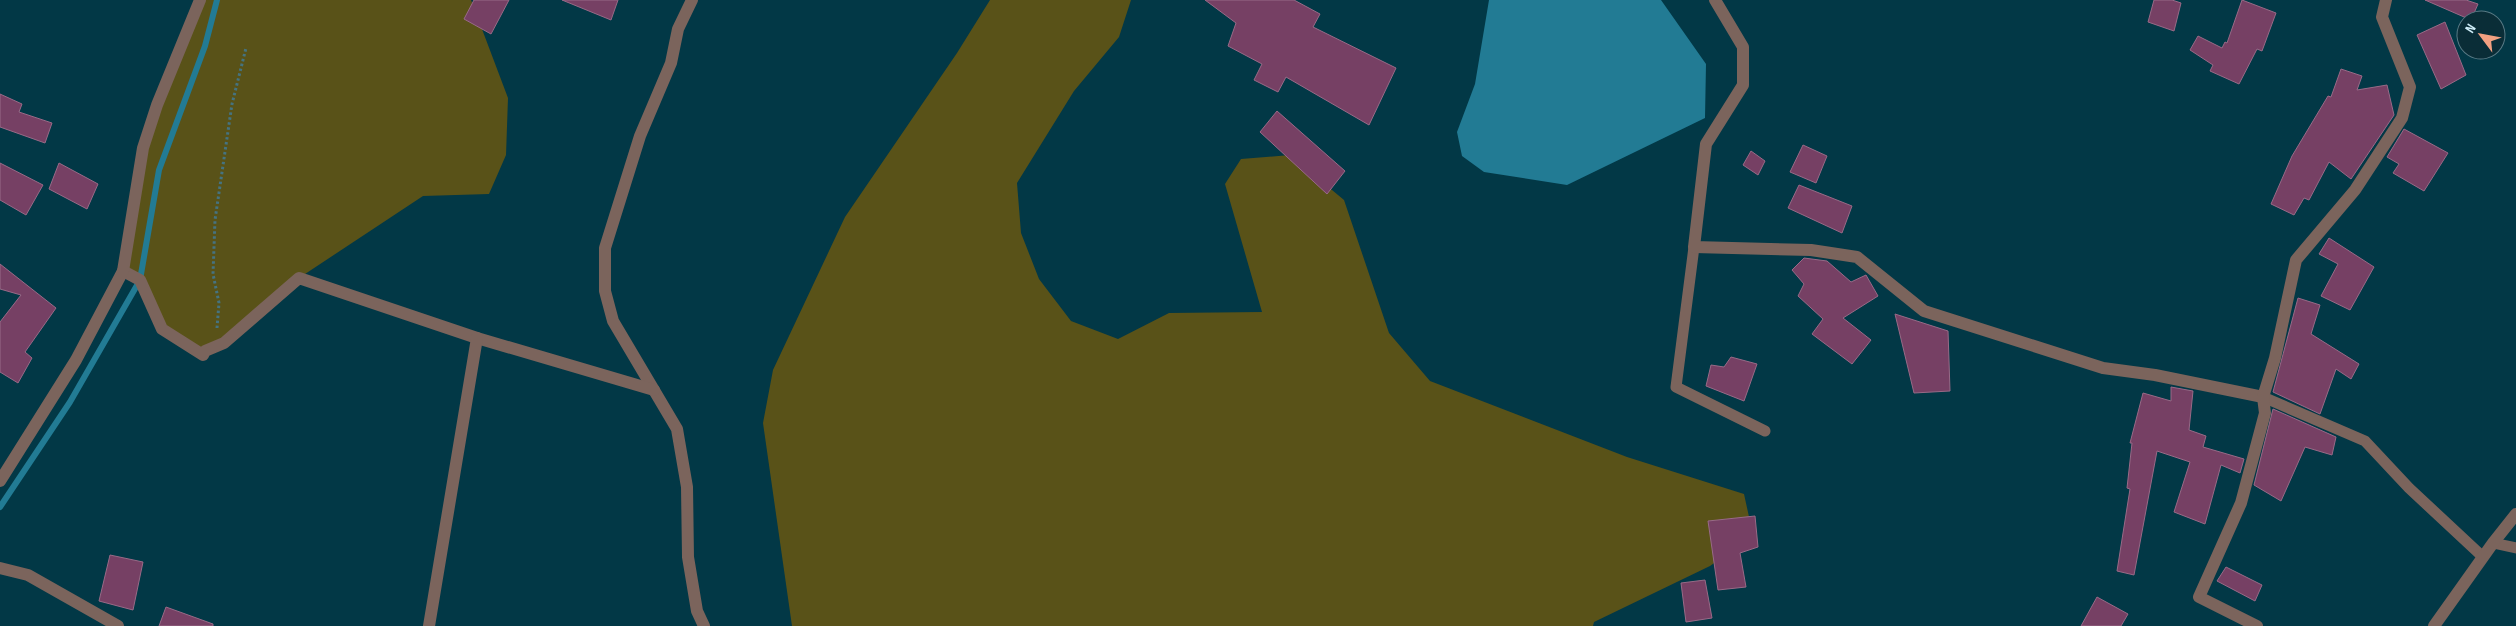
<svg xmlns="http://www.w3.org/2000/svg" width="2516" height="626" font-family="'Sofia Sans Condensed',sans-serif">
<rect width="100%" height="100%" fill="#023846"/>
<g fill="#595218">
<path d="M200 0H471L508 98 506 155 489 194 423 196 299 278 205 351 162 329 140 280 123 271 143 148Z"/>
<path d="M990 0H1131L1119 37 1074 91 1017 183 1021 233 1039 279 1071 321 1118 339 1169 313 1262 312 1225 184 1241 159 1290 155 1344 200 1389 333 1430 381 1627 457 1744 494 1753 535 1710 566 1594 622 1593 626H792L763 423 773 370 845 217 957 53Z"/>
</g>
<path fill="#227b94" d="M1489 0H1661L1706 64 1705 118 1567 185 1484 172 1462 156 1457 132 1475 84Z"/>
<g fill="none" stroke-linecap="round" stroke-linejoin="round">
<path stroke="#227b94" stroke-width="6" d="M0 507 70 402 140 280 159 170 205 46 217 0"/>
</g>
<g fill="#764064" stroke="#986a87">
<path d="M474 0H509L491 34 464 19Z"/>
<path d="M562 0H618L611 20Z"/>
<path d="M1205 0H1294L1320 14 1313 27 1396 68 1369 125 1286 77 1278 92 1254 80 1262 64 1228 46 1236 23Z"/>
<path d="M2154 0H2172L2181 3 2174 31 2148 22Z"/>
<path d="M2242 0 2276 13 2262 51 2257 49 2239 84 2210 71 2213 65 2190 50 2198 36 2222 48 2225 42 2227 43Z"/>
<path d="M2425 0H2466L2478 4 2471 20Z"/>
<path d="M2445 22 2466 75 2441 89 2417 35Z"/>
<path d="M2341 69 2362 76 2357 90 2387 85 2394 115 2351 179 2329 162 2309 200 2304 198 2294 215 2271 204 2292 156 2328 96 2331 97Z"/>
<path d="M0 94 22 104 19 112 52 123 45 143 0 127Z"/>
<path d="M1277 111 1345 171 1327 194 1260 132Z"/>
<path d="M2404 129 2448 153 2424 191 2393 173 2399 164 2387 157Z"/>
<path d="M1803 145 1827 156 1816 183 1790 172Z"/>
<path d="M1751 151 1765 161 1758 175 1743 165Z"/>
<path d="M0 163 43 185 26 215 0 200Z"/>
<path d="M59 163 98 184 87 209 49 189Z"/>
<path d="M1799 185 1852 206 1842 233 1788 208Z"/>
<path d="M2329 238 2374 267 2350 310 2321 296 2338 264 2319 254Z"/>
<path d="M1804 258 1827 261 1851 282 1866 275 1878 296 1843 318 1871 340 1852 364 1812 334 1823 319 1798 296 1804 284 1792 270Z"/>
<path d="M0 264 56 308 25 352 32 358 18 383 0 372V322L21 295 0 289Z"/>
<path d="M2298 298 2320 305 2311 334 2359 364 2351 379 2336 369 2320 414 2273 392Z"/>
<path d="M1895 314 1948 331 1950 391 1914 393Z"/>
<path d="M1731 357 1757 364 1744 401 1706 386 1711 365 1724 367Z"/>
<path d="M2171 387 2193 391 2189 430 2206 436 2203 447 2244 459 2240 473 2221 465 2205 524 2174 512 2190 462 2157 451 2134 575 2117 571 2130 489 2127 488 2132 443H2130L2143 393 2171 401Z"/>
<path d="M2273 409 2336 437 2332 455 2305 447 2281 501 2254 485Z"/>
<path d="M1755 516 1758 547 1740 553 1746 587 1718 590 1708 521Z"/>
<path d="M110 555 143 562 133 610 99 601Z"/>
<path d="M2226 567 2262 585 2255 601 2217 581Z"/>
<path d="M1705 580 1712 618 1686 622 1681 583Z"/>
<path d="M2097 597 2128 614 2121 626H2081Z"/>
<path d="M166 607 213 624V626H159Z"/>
</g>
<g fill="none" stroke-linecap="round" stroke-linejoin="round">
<path stroke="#457380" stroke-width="3" stroke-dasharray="2.5 2.5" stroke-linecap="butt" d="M217 328 219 303 213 274 215 220 232 104 246 48"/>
<g stroke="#7b645c" stroke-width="11">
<path d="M1694 247 1676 387 1765 431"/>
<path d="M2263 397 2365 441 2409 488 2483 557"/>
<path d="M2493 543 2516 548"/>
</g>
<g stroke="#7b645c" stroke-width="12">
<path d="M692 0 678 29 671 63 640 136 605 248V291L613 321 677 429 687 487 688 557 697 611 704 626"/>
<path d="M1715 0 1743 47V85L1706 144 1694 247 1811 250 1857 257 1924 311 2103 368 2155 375 2263 397"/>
<path d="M123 271 140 280 162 329 203 355 205 351 224 343 299 278 477 338 654 390"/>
<path d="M0 481 76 360 123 271 143 148 157 105 200 0"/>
<path d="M0 568 28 575 118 626"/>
<path d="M429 626 477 338"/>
<path d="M2257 626 2199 597 2241 503 2265 413 2263 397 2275 358 2296 260 2355 190 2402 118 2410 87 2382 17 2386 0"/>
<path d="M2434 626 2493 543 2516 514"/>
</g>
</g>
<g transform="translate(2481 35) rotate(302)"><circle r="24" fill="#0a2d37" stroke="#597a85"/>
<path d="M0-4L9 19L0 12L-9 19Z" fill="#f2a081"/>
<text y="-8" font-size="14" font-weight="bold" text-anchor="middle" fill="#cfeef9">N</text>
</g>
</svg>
